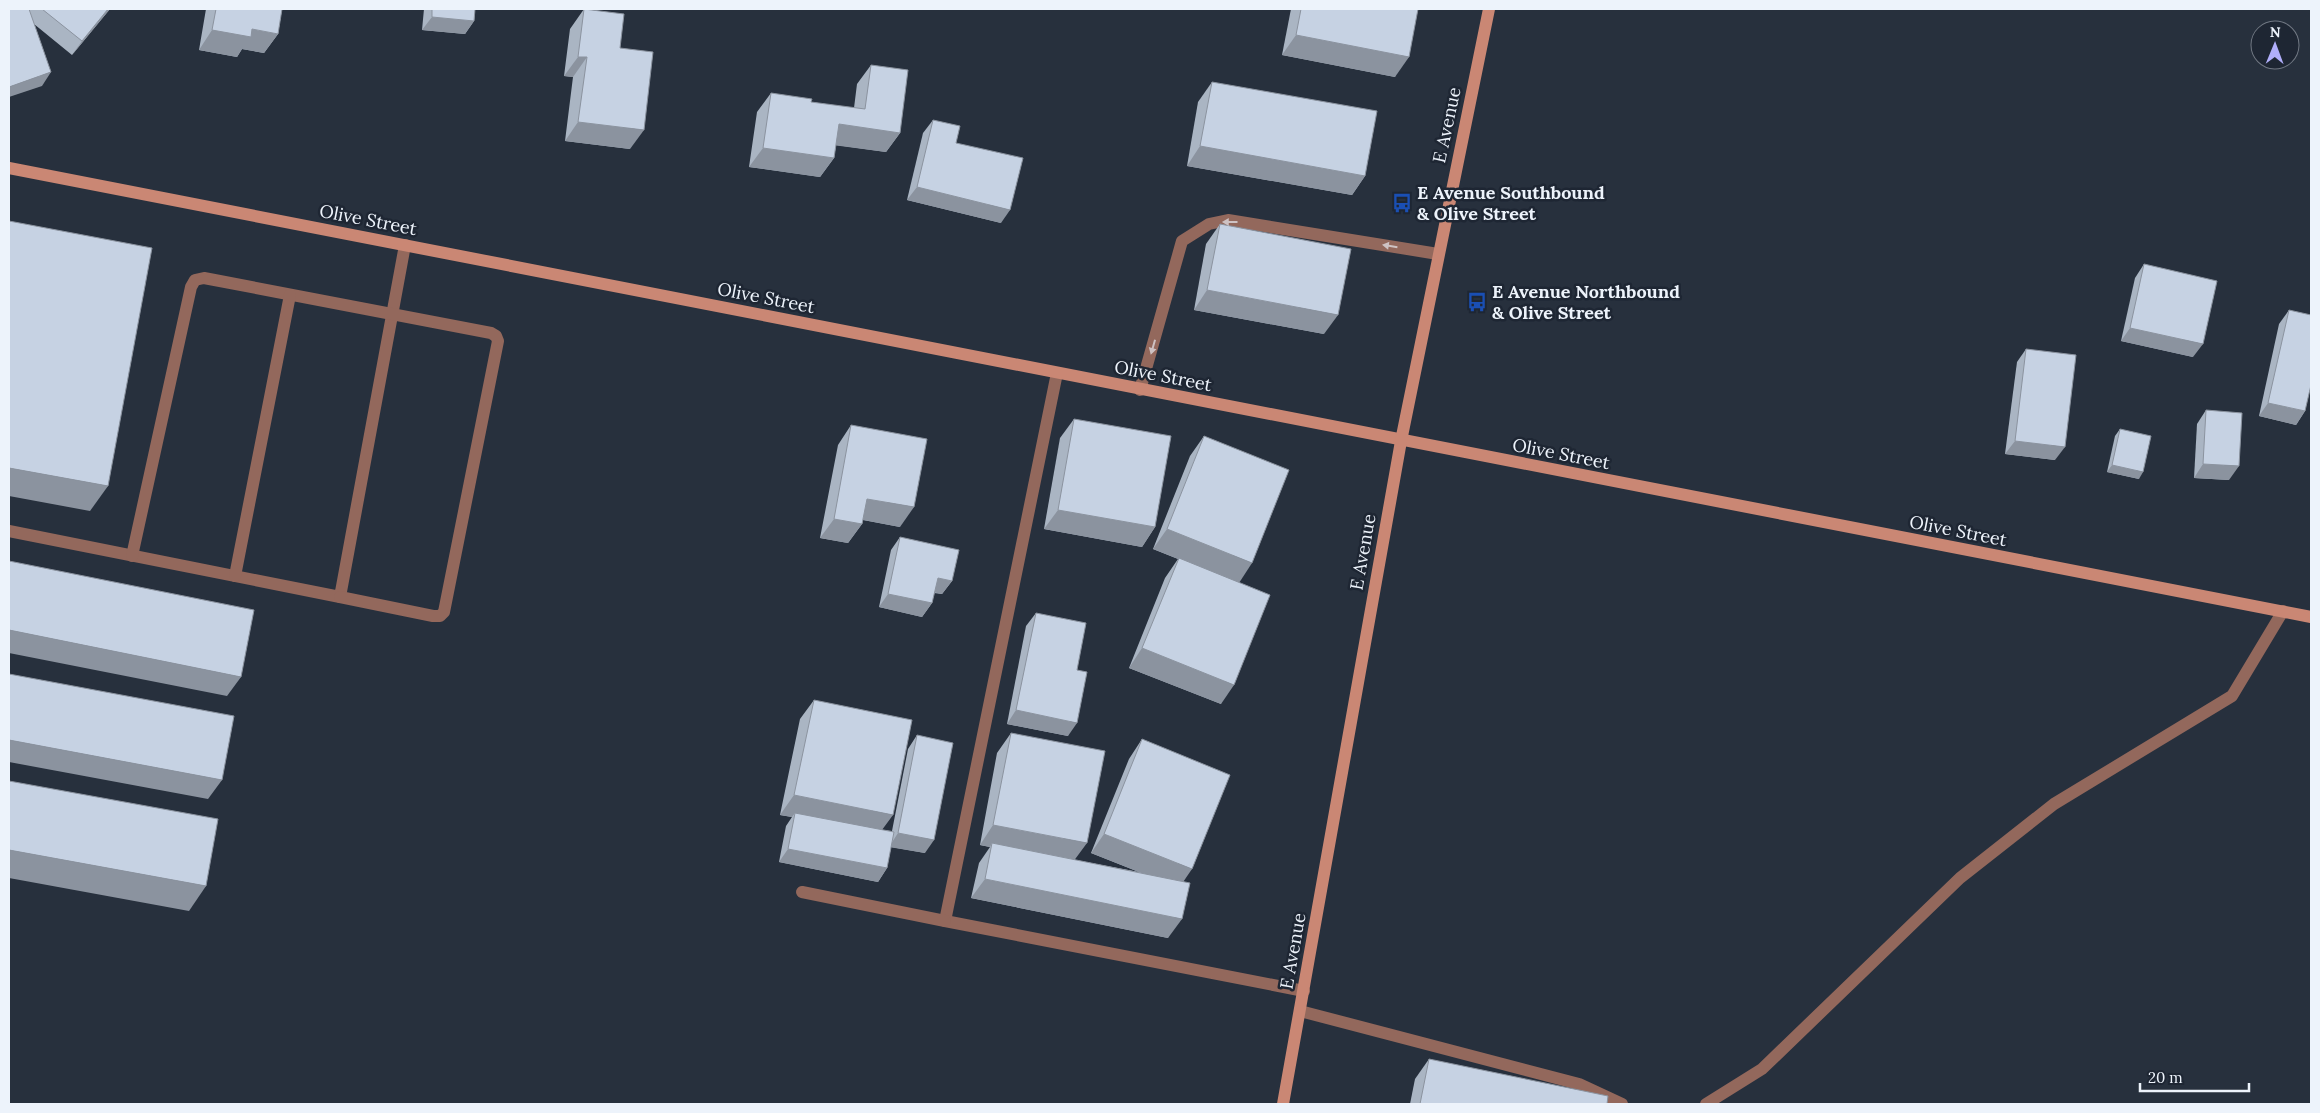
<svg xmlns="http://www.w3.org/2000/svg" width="2320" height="1113" font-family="Lora,serif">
<rect width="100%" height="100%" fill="#27303d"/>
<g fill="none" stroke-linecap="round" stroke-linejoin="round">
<g stroke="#93685c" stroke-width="12">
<path d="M1057 373 945 921 1304 991"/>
<path d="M1140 390 1182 241 1209 224 1228 220 1438 254"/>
<path d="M9 531 340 597 405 245"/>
<path d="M132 556 191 287 195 280 204 278 491 333 496 336 498 341 444 612 440 616H433L340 597"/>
<path d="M235 576 290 295"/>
<path d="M802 892 945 921"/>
<path d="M1300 1011 1579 1084 1622 1104"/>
<path d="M1706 1104 1762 1069 1960 878 2054 804 2232 696 2283 611"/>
</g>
<g stroke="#ca8774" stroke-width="12">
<path d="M9 168 2311 617"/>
<path d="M1283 1104 1401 441 1489 9"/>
</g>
</g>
<g fill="#aab5c3">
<path d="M9 9H110L72 55 34 24 42 86Z"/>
<path d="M206 9H282L278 34 264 53 242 49 237 57 199 50Z"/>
<path d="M424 9H475L474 21 465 34 422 30Z"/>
<path d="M584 9 620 48 630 149 565 141 573 77 564 76 570 29Z"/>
<path d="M1291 9H1418L1395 77 1282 55Z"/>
<path d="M871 65 900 133 886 152 836 145 834 158 820 177 749 167 757 112 771 93 811 102 854 108 857 84Z"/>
<path d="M1212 82 1365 176 1352 195 1187 166 1198 102Z"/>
<path d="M933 120 1001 223 907 200 923 133Z"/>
<path d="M1220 224 1324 334 1194 310 1206 244Z"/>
<path d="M2144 264 2193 357 2121 341 2135 278Z"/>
<path d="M2289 310 2305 411 2296 425 2259 416 2279 324Z"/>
<path d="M2026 349 2055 460 2005 454 2017 362Z"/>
<path d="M2206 410 2229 480 2194 478 2197 424Z"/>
<path d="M1074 419 1155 527 1142 547 1044 529 1060 438Z"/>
<path d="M851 425 900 527 863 520 862 524 848 543 820 538 838 445Z"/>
<path d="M2120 429 2139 479 2107 472 2115 436Z"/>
<path d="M1204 436 1239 582 1221 704 1129 668 1165 578 1178 559 1153 549 1190 456Z"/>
<path d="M900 537 952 581 942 594 934 593 932 603 922 617 879 607 891 550Z"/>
<path d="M1036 613 1077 670 1068 736 1007 724 1026 626Z"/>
<path d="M814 700 882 830 892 831 908 749 917 735 925 853 891 847 887 868 878 882 779 862 786 826 792 817 780 815 800 719Z"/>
<path d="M1011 733 1075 860 1139 872 1091 853 1129 759 1142 739 1183 881 1168 938 971 898 979 863 990 847 980 845 997 753Z"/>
<path d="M1429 1059 1607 1104H1410L1415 1079Z"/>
</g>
<g fill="#8b939f">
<path d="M108 9H110L72 55 82 41Z"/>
<path d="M432 17 474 21 465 34 422 30Z"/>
<path d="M252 29 278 34 264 53 242 49 237 57 199 50 212 30Z"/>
<path d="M1296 35 1409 57 1395 77 1282 55Z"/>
<path d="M578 57H587L573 77 564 76Z"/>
<path d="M51 72 42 86 9 97V87Z"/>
<path d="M578 122 644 130 630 149 565 141Z"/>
<path d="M839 124 900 133 886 152 825 144Z"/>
<path d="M1200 146 1365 176 1352 195 1187 166Z"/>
<path d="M763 148 834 158 820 177 749 167Z"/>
<path d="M917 187 1010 210 1001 223 907 200Z"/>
<path d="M1207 290 1338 315 1324 334 1194 310Z"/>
<path d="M2130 328 2203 344 2193 357 2121 341Z"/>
<path d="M2268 403 2305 411 2296 425 2259 416Z"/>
<path d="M2015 441 2065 447 2055 460 2005 454Z"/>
<path d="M2203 464 2239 466 2229 480 2194 478Z"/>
<path d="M2112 465 2143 472 2139 479 2107 472Z"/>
<path d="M9 468 108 486 90 511 9 496Z"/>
<path d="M867 499 914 507 900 527 853 518Z"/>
<path d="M1058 510 1155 527 1142 547 1044 529Z"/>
<path d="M834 519 862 524 848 543 820 538Z"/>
<path d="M1167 529 1252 563 1239 583 1153 549Z"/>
<path d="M938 578 952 581 942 594 928 591Z"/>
<path d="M888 594 932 603 922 617 879 607Z"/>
<path d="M9 630 241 677 227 696 9 653Z"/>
<path d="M1142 648 1234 685 1221 704 1129 668Z"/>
<path d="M1016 710 1077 723 1068 736 1007 724Z"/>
<path d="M9 740 222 780 208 799 9 762Z"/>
<path d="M794 795 893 815 879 834 795 813 792 817 780 815Z"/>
<path d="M993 825 1087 843 1073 862 992 843 990 847 980 845Z"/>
<path d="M898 833 934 840 925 853 889 847Z"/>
<path d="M1104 834 1192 869 1179 888 1091 853Z"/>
<path d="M788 849 887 868 878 882 779 862Z"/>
<path d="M9 850 206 886 189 911 9 878Z"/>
<path d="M985 879 1182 919 1168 938 971 898Z"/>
</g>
<g fill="#c6d2e3" stroke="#8b939f">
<path d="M9 9H29L51 72 9 87Z"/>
<path d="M42 9H108L82 41Z"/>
<path d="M216 9H282L278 34 252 29 251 37 212 30Z"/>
<path d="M432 9H475L474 21 432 17Z"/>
<path d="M584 9 624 14 620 48 653 52 644 130 578 122 587 57H578Z"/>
<path d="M1301 9H1418L1409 57 1296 35Z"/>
<path d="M871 65 908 70 900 133 839 124 834 158 763 148 771 93 812 99 811 102 865 109Z"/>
<path d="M1212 82 1377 111 1365 176 1200 146Z"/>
<path d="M933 120 960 126 956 143 1023 158 1010 210 917 187Z"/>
<path d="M9 221 152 248 108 486 9 468Z"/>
<path d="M1220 224 1351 249 1338 315 1207 290Z"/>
<path d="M2144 264 2217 281 2203 344 2130 328Z"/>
<path d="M2289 310 2311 315V385L2305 411 2268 403Z"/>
<path d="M2026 349 2076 355 2065 447 2015 441Z"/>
<path d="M2206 410 2242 413 2239 466 2203 464Z"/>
<path d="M1074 419 1171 436 1155 527 1058 510Z"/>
<path d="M851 425 927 439 914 507 867 499 862 524 834 519Z"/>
<path d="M2120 429 2151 436 2143 472 2112 465Z"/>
<path d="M1204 436 1289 470 1252 563 1167 529Z"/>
<path d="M900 537 959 550 952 581 938 578 932 603 888 594Z"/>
<path d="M1179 558 1270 595 1234 685 1142 648Z"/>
<path d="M9 561 254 610 241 677 9 630Z"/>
<path d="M1036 613 1086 623 1077 670 1087 672 1077 723 1016 710Z"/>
<path d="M9 674 234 716 222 780 9 740Z"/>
<path d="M814 700 912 720 893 815 794 795Z"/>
<path d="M1011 733 1105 751 1087 843 993 825Z"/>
<path d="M917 735 953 743 934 840 898 833Z"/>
<path d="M1142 739 1230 775 1192 869 1104 834Z"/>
<path d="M9 781 218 819 206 886 9 850Z"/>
<path d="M795 813 894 832 887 868 788 849Z"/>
<path d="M992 843 1190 883 1182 919 985 879Z"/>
<path d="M1429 1059 1608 1096 1607 1104H1420Z"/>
</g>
<defs><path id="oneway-solid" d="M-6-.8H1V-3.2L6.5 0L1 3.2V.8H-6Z" transform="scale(1.25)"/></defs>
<g fill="#cec2c3">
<use href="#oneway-solid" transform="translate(1230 222) rotate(-180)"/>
<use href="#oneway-solid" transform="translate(1390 246) rotate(-171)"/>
<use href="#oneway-solid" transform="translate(1153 347) rotate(106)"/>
</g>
<defs>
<symbol id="bus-bare" viewBox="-9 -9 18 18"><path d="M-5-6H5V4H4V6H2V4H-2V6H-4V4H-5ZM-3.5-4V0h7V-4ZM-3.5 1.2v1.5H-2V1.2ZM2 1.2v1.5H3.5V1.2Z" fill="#1a4fb4" stroke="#1e2633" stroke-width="2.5" paint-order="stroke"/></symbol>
</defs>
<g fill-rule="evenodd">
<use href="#bus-bare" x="1388" y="189" width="28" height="28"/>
<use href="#bus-bare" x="1463" y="288" width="28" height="28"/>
</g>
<g text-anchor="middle" stroke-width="5" stroke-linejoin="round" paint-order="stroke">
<g font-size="18" fill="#edf3fb" stroke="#1e2633">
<text transform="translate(1447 125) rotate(-78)" y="6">E Avenue</text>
<text transform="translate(368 220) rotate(11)" y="6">Olive Street</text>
<text transform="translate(766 298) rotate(11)" y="6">Olive Street</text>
<text transform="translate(1163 376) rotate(11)" y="6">Olive Street</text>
<text transform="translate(1561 454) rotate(11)" y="6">Olive Street</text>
<text transform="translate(1958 531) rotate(11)" y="6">Olive Street</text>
<text transform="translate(1363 552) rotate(-80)" y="6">E Avenue</text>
<text transform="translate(1293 951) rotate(-80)" y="6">E Avenue</text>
</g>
<g font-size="18" font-weight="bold" fill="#edf3fb" stroke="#1e2633" text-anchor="start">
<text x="1417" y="199">E Avenue Southbound<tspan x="1417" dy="21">&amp; Olive Street</tspan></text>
<text x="1492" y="298">E Avenue Northbound<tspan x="1492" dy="21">&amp; Olive Street</tspan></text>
</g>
</g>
<rect width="2320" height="1113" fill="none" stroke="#edf3fb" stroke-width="20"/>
<g transform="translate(2275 45) rotate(1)"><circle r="24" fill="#1e2633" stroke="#717883"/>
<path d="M0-4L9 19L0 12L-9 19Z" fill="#b0aefa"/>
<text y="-8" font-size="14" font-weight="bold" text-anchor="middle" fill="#edf3fb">N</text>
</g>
<path d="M2140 1083v8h109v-8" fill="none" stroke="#edf3fb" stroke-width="2.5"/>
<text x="2148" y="1083" font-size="15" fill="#edf3fb" stroke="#1e2633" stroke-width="4" paint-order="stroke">20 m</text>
</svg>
